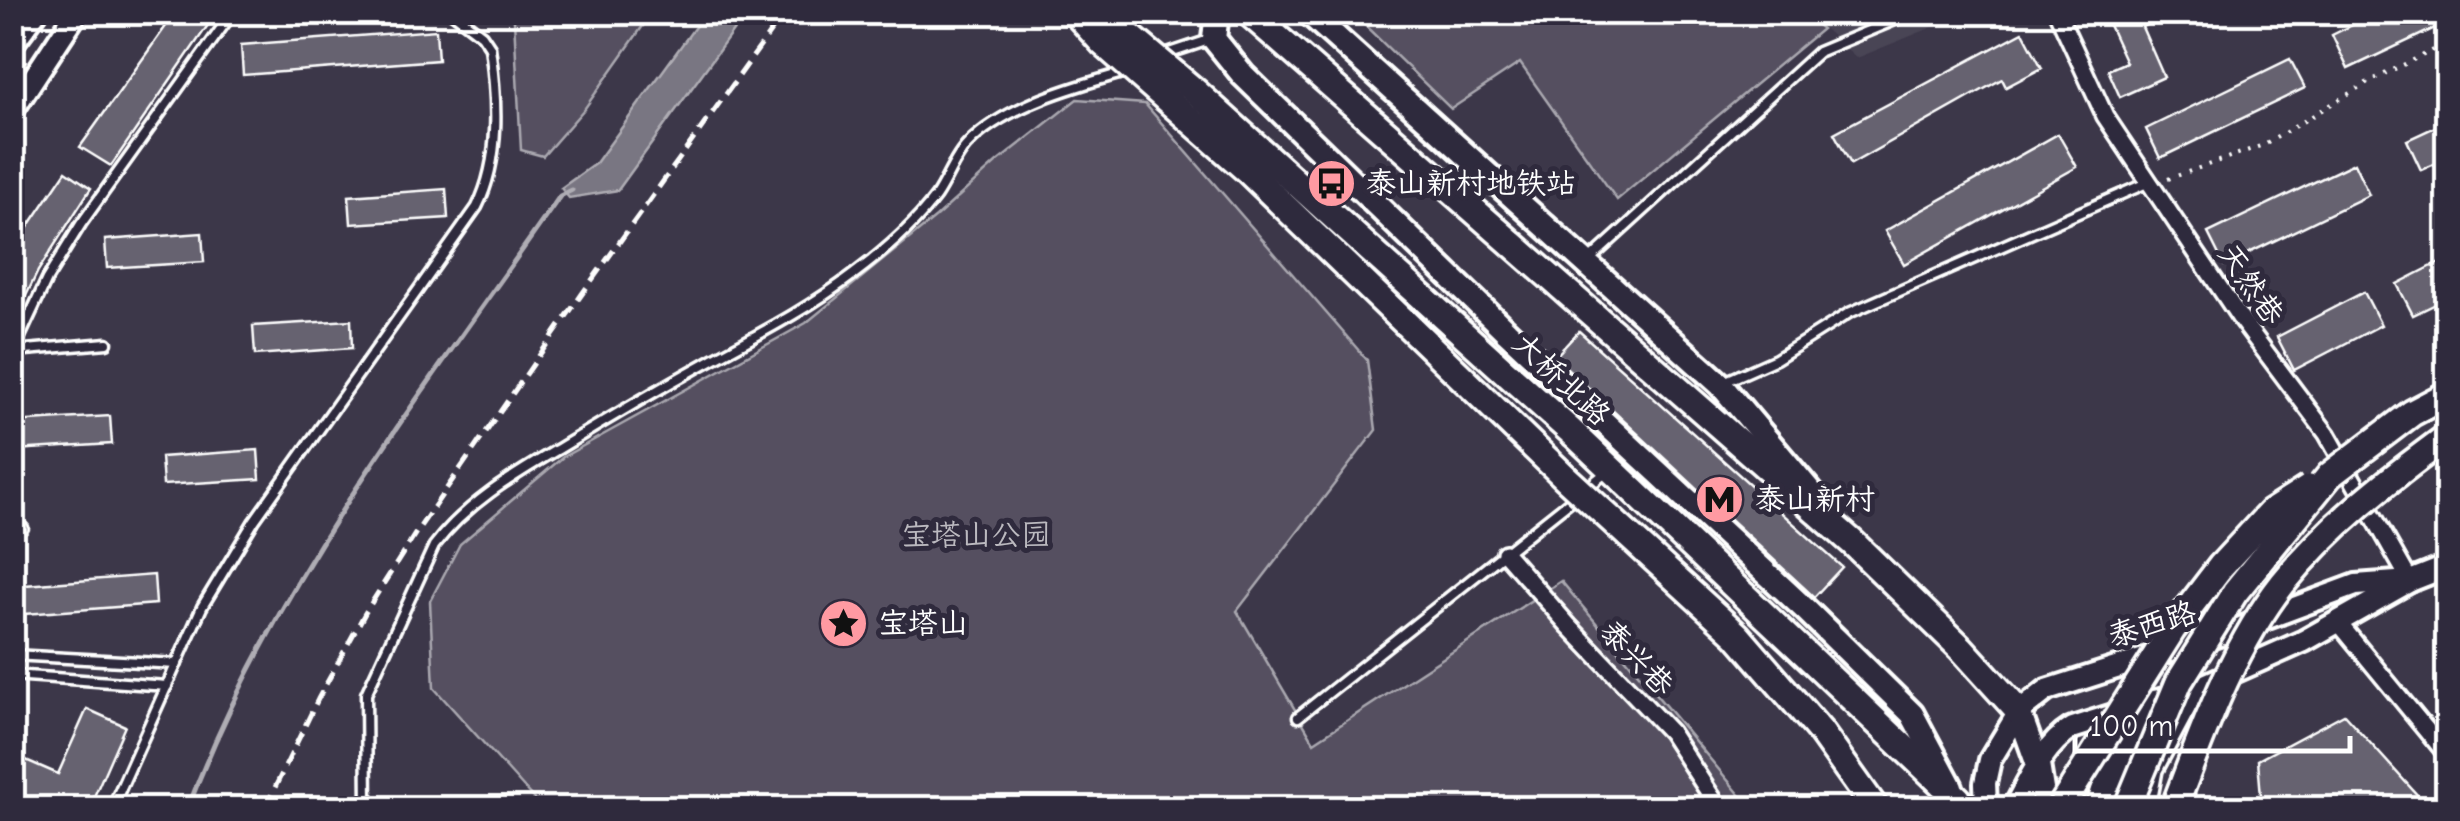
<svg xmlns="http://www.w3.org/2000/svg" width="2460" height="821" font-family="'Comic Neue','LXGW WenKai TC',sans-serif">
<rect width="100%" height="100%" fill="#3c3749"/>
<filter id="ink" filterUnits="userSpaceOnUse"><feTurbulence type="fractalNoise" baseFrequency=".01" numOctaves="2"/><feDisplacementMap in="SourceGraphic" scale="20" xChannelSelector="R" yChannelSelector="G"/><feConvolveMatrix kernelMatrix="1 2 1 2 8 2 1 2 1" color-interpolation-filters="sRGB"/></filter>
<g filter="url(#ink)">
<path fill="#494455" d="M1807 13H1967L1857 58Z"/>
<g fill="#555060" stroke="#aaa8b0" stroke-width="2.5">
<path d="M501 13 652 12V13L585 108 543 156 521 150 514 20Z"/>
<path d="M1803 13 1822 29 1617 200 1520 63 1451 109 1352 13Z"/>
<path d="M1077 99 1145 104 1367 360 1376 430 1237 611 1314 742 1561 581 1751 808H542L434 688 430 601 460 544 563 457 806 323 936 217 997 162Z"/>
</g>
<path fill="#797682" stroke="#afadb4" stroke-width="2.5" d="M705 13H746L618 190 569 198 561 188 596 163Z"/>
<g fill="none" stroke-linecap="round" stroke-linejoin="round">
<path stroke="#afadb4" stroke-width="5" d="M188 808C272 583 424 392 560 196L572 190"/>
</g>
<g fill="#666270" stroke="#fff" stroke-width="2.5">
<path d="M176 12H217L111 166 80 147Z"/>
<path d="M2103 12H2172L2142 27 2164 77 2120 97 2108 70 2126 62Z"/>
<path d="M2379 12H2448V22L2348 69 2332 35Z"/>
<path d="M436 30 438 60 243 75 241 45Z"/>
<path d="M2023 32 2042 68 2006 87 2002 79 1851 164 1834 133Z"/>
<path d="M2290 59 2305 88 2160 158 2146 129Z"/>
<path d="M2448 121V158L2421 170 2407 140Z"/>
<path d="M2058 134 2077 167 1904 264 1885 231Z"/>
<path d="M2354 163 2369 195 2224 265 2208 233Z"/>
<path d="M66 171 91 188 38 271 12 325V251Z"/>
<path d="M446 189 448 218 351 224 349 196Z"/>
<path d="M202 233 204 262 107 268 105 240Z"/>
<path d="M2448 258V298L2413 315 2397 284Z"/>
<path d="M2364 292 2381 325 2294 370 2277 337Z"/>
<path d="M351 320 352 348 255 355 253 326Z"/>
<path d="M1579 331 1842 567 1814 597 1555 357Z"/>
<path d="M110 416 112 444 15 450 13 422Z"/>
<path d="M258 450 260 479 163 485 161 457Z"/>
<path d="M154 575 156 604 12 615V586Z"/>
<path d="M87 709 125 726 89 808H48L12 793V754L58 774Z"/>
<path d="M2344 714 2429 808H2262L2258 760Z"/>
</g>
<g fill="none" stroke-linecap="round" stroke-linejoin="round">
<defs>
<g id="service">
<path d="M1161 56 1209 40"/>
<path d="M1587 262 1818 52 1914 12"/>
<path d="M14 351 107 343"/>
<path d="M12 354 47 279 81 224 233 12"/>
<path d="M1724 382 1776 359 1849 313 2149 182"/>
<path d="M12 529 23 528"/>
<path d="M12 655 177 664"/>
<path d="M12 675 167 686"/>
<path d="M1298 717 1608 471"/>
<path d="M112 808 202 607 254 521 477 207C501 159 497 99 490 47L482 35 452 12"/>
<path d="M367 808 366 694 434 546C468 501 518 473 565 445 611 417 657 390 704 364 755 336 807 310 854 274 885 251 913 227 936 196 947 180 954 158 968 144 1004 106 1076 86 1126 72"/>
</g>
<g id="minor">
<path d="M2057 12 2105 116 2240 318 2327 434 2410 581"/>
<path d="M1505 553 1569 626 1670 732 1719 808"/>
<path d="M2338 622 2448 756"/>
<path d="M2147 808 2154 770 2198 688"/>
</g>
<g id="secondary">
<path d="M12 44 36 12"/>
<path d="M12 111 77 12"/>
<path d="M1986 808 1985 783 1990 760 2019 712 2047 690 2235 630 2356 585 2410 581"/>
<path d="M2014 808C2029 780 2043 746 2072 728L2198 688 2304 641 2410 581 2448 566"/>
</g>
<g id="primary">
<path d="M1217 12 1214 39 1243 75 1507 332 1806 610 1912 714 1951 787"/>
<path d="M1308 12 1720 384 1821 504"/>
<path d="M2019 712 2038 765 2045 808"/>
</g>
<g id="trunk">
<path d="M1248 12 1852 542 1961 648 2019 712"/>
<path d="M1575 435 1958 799"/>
<path d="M2100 808C2106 770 2137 736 2156 703"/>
</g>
</defs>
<use href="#service" stroke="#fff" stroke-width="15"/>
<use href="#minor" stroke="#fff" stroke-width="22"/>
<use href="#secondary" stroke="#fff" stroke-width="28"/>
<use href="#primary" stroke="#fff" stroke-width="30"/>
<use href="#trunk" stroke="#fff" stroke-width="32"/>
<path stroke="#fff" stroke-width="4" stroke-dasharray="2.5 8" stroke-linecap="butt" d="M2168 179 2266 144 2368 82 2448 43"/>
<use href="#service" stroke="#2f2a3d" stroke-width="8"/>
<use href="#minor" stroke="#2f2a3d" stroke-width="15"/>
<use href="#secondary" stroke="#2f2a3d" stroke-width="20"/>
<use href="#primary" stroke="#2f2a3d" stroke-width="22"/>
<use href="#trunk" stroke="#2f2a3d" stroke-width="25"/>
<path stroke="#fff" stroke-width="5" stroke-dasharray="15 8" stroke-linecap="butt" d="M265 808 318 699 365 613 417 531 582 294 785 12"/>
<defs>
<g id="trunk-bridge">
<path d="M1075 12 1103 43 1246 169 1566 478 1737 635 1820 731 1875 808"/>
<path d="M1101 12 1197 93 1575 435"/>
<path d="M2060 808 2172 630 2221 566 2270 513 2309 488"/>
<path d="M2127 808 2179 682 2235 592 2330 475 2412 413 2448 394"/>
<path d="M2174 808C2203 732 2232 648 2283 583 2330 525 2388 480 2448 436"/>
</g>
</defs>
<use href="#trunk-bridge" stroke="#fff" stroke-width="32" stroke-linecap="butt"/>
<use href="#trunk-bridge" stroke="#2f2a3d" stroke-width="25"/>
</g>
</g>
<defs>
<symbol id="bus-disc" viewBox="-11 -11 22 22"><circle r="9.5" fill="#ff9aa2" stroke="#2f2a3d"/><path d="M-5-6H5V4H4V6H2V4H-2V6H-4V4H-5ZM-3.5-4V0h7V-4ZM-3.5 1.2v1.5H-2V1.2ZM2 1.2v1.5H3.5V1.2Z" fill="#111"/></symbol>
<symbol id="metro-disc" viewBox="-11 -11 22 22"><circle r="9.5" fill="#ff9aa2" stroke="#2f2a3d"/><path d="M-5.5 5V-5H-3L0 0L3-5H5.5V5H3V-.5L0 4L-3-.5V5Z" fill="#111"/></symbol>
<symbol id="sight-disc" viewBox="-11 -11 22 22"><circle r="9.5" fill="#ff9aa2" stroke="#2f2a3d"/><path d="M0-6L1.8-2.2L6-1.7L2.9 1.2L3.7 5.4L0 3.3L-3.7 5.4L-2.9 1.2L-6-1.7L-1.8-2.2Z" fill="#111"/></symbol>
</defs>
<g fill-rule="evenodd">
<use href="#bus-disc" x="1304" y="156" width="55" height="55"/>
<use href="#metro-disc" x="1692" y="472" width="55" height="55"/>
<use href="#sight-disc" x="816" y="596" width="55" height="55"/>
</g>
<g text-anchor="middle" stroke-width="10" stroke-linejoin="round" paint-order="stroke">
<g font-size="30" fill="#fff" stroke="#2f2a3d" text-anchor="start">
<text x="1366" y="193">泰山新村地铁站</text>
<text x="1755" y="509">泰山新村</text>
<text x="878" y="633">宝塔山</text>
</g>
<g font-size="30" fill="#fff" stroke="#2f2a3d">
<text transform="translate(2251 284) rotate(55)" y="10">天然巷</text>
<text transform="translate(1562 379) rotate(43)" y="10">大桥北路</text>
<text transform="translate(2152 624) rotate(-17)" y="10">泰西路</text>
<text transform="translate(1637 658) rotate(46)" y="10">泰兴巷</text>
</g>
<g font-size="30" fill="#bbb9bf" stroke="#2f2a3d">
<text x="976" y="545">宝塔山公园</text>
</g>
</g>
<rect width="2460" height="821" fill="none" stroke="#2f2a3d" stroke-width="50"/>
<rect x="25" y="25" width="2410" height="771" fill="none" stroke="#fff" stroke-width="4" filter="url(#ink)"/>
<path d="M2075 736v15h275v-15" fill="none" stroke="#ffffff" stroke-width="5"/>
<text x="2090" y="736" font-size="30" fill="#ffffff" stroke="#2f2a3d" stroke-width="8" paint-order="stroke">100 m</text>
</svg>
